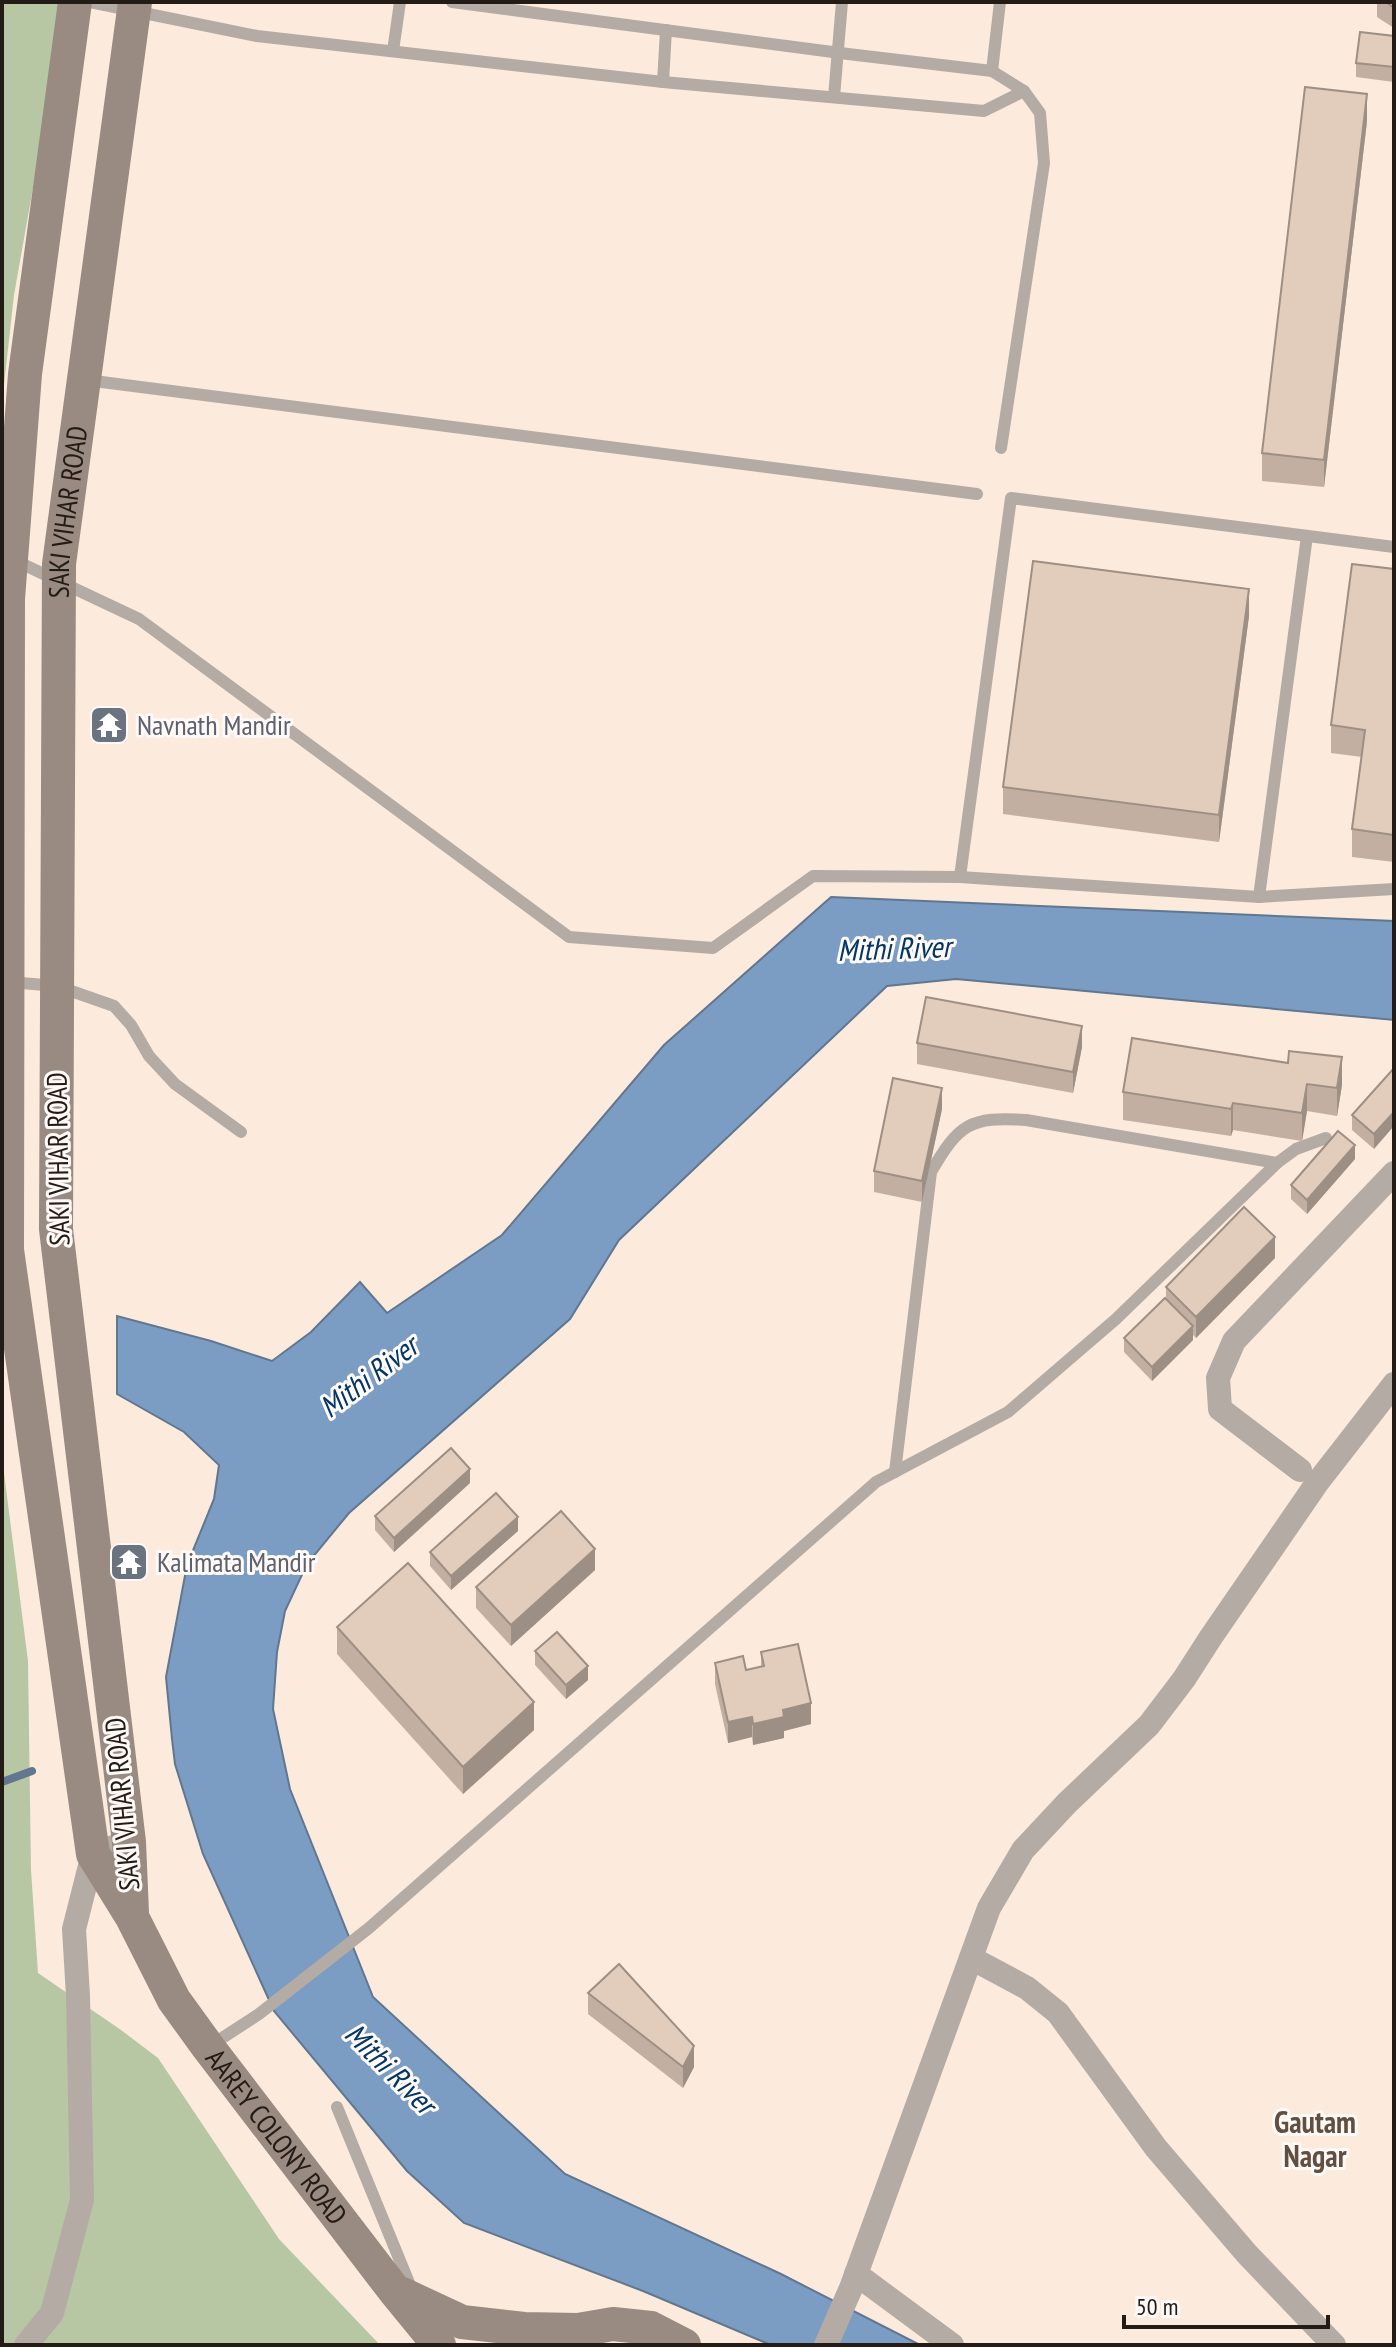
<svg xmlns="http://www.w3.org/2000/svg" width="1396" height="2347" font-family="'PT Sans Narrow',sans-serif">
<rect width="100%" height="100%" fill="#fceadd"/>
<g fill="#b7c7a3">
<path d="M2 2H66L14 295 2 403Z"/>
<path d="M2 1457 28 1661 31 1870 38 1973 121 2030 158 2058 279 2239 380 2345H2Z"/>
</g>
<path fill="#7c9dc3" stroke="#61768f" stroke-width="2" d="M831 897 1394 921V1020L956 979 887 986 619 1240 570 1319 349 1513 307 1564 285 1611 277 1652 273 1709 290 1789 373 1997 565 2174 781 2274 920 2345H771L643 2291 464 2223 407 2171 274 2011 203 1854 175 1764 172 1739 166 1677 187 1565 214 1499 219 1465 184 1432 117 1394V1316L211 1341 272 1361 311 1332 360 1282 387 1313 502 1235 664 1045Z"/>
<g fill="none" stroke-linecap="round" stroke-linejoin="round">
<path stroke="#61768f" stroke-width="8" d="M2 1782 32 1771"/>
<g stroke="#b5aba5" stroke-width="12">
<path d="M90 2 257 36 663 82 984 111 1024 91 992 71 848 54 452 2"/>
<path d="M393 51 400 2"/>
<path d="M992 71 1000 2"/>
<path d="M663 82 666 30"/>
<path d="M834 97 842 2"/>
<path d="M86 380 977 494"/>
<path d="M1001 448 1044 163 1040 113 1024 91"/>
<path d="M16 561 139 619 569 937 713 948 813 876 960 877 1259 897 1394 889"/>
<path d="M960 877 1011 498 1394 547"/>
<path d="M1259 897 1307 536"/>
<path d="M9 982 57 986 114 1006 131 1025 149 1056 175 1084 241 1132"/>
<path d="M895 1472 931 1172C959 1124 970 1116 1026 1120L1277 1163"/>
<path d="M210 2046 259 2014 369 1928 876 1482 1008 1412 1116 1319 1277 1163 1296 1149 1326 1138"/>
<path d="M337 2107 412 2290"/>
</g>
<g stroke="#b5aba5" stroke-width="24">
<path d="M1300 1470 1220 1409 1218 1378 1234 1341 1394 1173"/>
<path d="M971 1958 1027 1988 1058 2013 1156 2148 1247 2254 1334 2345"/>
<path d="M856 2274 952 2345"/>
<path d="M26 2345 52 2313 82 2200 78 1996 74 1929 93 1854 129 1842"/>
<path d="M826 2345 851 2288 989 1908 1023 1850 1067 1803 1149 1725 1184 1679 1211 1637 1317 1483 1394 1384"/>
</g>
<g stroke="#998b81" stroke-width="34">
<path id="s1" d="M75 2 25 374 8 599 7 1250 93 1854 132 1917 174 2000 208 2047 394 2290 439 2345"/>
<path id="s2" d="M132 1913 129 1842 56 1229 59 564 135 2"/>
<path d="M402 2294 462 2322 524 2329 578 2330 613 2324 651 2328 684 2345"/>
</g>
</g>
<g fill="#c2afa2">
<path d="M1377 2H1394V28L1377 17Z"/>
<path d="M1394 36V82L1356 77V63Z"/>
<path d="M1367 121 1324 487 1262 481V453Z"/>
<path d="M1394 569V862L1352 857V829L1362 757 1331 753V725Z"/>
<path d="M1249 616 1219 842 1003 814V787Z"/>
<path d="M1132 1038 1342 1085 1337 1116 1307 1111 1302 1141 1233 1130 1231 1136 1123 1120V1092Z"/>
<path d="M917 1043 1082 1047 1073 1093 917 1064Z"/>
<path d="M1394 1068 1374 1149 1352 1130V1115Z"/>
<path d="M942 1109 922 1202 874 1192V1171Z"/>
<path d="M1355 1159 1307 1214 1291 1199V1185Z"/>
<path d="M1275 1258 1196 1338 1193 1335V1340L1152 1381 1124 1352V1338L1166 1299V1287Z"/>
<path d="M470 1483 394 1552 375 1530V1516Z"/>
<path d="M518 1531 451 1590 430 1566V1552Z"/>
<path d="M595 1570 511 1646 476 1608V1587Z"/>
<path d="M337 1627 534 1730 463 1794 337 1654Z"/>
<path d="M535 1651 588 1680 566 1699 535 1665Z"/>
<path d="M761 1652 811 1724 784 1731V1738L753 1745 752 1737 728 1743 715 1684V1663L746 1670 761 1666Z"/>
<path d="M588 1993 694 2067 683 2088 588 2014Z"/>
</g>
<g fill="#9e8f84">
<path d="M1367 94V121L1324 487V460Z"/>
<path d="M1249 589V616L1219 842V815Z"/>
<path d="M1082 1026V1047L1073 1093V1072Z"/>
<path d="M1342 1057V1085L1337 1116V1088Z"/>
<path d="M1307 1084V1111L1302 1141V1113Z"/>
<path d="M942 1088V1109L922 1202V1181Z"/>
<path d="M1233 1103V1130L1231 1136V1109Z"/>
<path d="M1394 1112V1126L1374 1149V1134Z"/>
<path d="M1355 1145V1159L1307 1214V1200Z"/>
<path d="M1275 1237V1258L1196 1338V1317Z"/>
<path d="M1193 1326V1340L1152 1381V1367Z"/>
<path d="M470 1469V1483L394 1552V1538Z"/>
<path d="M518 1517V1531L451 1590V1576Z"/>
<path d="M595 1549V1570L511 1646V1625Z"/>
<path d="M588 1666V1680L566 1699V1685Z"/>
<path d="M534 1702V1730L463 1794V1767Z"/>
<path d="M811 1703V1724L784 1731V1738L753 1745V1724L783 1710Z"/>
<path d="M752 1717V1737L728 1743V1722Z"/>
<path d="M694 2046V2067L683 2088V2067Z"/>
</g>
<g fill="#e2ccbc" stroke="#9e8f84" stroke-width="2">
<path d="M1386 2H1394V8Z"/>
<path d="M1360 32 1394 36V67L1356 63Z"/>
<path d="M1305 87 1367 94 1324 460 1262 453Z"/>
<path d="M1033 561 1249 589 1219 815 1003 787Z"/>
<path d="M1352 564 1394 569V835L1352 829 1365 730 1331 725Z"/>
<path d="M926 997 1082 1026 1073 1072 917 1043Z"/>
<path d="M1132 1038 1288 1063 1289 1051 1342 1057 1337 1088 1307 1084 1302 1113 1233 1103 1231 1109 1123 1092Z"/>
<path d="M1394 1068V1112L1374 1134 1352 1115Z"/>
<path d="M893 1078 942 1088 922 1181 874 1171Z"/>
<path d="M1338 1131 1355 1145 1307 1200 1291 1185Z"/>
<path d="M1244 1207 1275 1237 1196 1317 1166 1287Z"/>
<path d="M1165 1298 1193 1326 1152 1367 1124 1338Z"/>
<path d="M451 1448 470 1469 394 1538 375 1516Z"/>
<path d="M496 1493 518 1517 451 1576 430 1552Z"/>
<path d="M561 1511 595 1549 511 1625 476 1587Z"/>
<path d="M408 1563 534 1702 463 1767 337 1627Z"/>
<path d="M557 1632 588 1666 566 1685 535 1651Z"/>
<path d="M798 1644 811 1703 783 1710 784 1717 753 1724 752 1717 728 1722 715 1663 743 1656 746 1670 764 1666 761 1652Z"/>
<path d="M619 1964 694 2046 683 2067 588 1993Z"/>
</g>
<defs>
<symbol id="temple-square" viewBox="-11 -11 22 22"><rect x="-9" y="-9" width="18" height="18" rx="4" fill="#6b7280" stroke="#fffaf7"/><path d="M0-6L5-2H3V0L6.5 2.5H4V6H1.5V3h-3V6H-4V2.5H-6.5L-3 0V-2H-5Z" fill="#fff"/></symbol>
</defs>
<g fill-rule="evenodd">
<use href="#temple-square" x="87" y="703" width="44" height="44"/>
<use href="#temple-square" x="107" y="1540" width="44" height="44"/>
</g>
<g text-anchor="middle" stroke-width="6" stroke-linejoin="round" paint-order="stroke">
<g font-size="28" fill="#231b15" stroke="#fffaf7">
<text dy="10" stroke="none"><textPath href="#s2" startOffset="1406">SAKI VIHAR ROAD</textPath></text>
<text transform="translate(58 1159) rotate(-91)" y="10">SAKI VIHAR ROAD</text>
<text transform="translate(122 1804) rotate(-95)" y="10">SAKI VIHAR ROAD</text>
<text dy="10" stroke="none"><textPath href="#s1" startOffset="2200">AAREY COLONY ROAD</textPath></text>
</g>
<g font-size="28" fill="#5b616d" stroke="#fffaf7" text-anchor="start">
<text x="137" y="735">Navnath Mandir</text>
<text x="157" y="1572">Kalimata Mandir</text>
</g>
<g font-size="30" font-style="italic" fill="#013665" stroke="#fffaf7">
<text transform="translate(894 949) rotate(-2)" y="10">Mithi River</text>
<text transform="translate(369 1377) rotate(-37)" y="10">Mithi River</text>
<text transform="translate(390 2069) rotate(45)" y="10">Mithi River</text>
</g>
<g font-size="30" font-weight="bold" fill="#624f42" stroke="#fffaf7">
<text x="1315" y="2133">Gautam<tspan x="1315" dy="34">Nagar</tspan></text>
</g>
</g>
<rect width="1396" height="2347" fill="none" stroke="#231b15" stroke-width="8"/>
<path d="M1124 2315v12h204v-12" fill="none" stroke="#231b15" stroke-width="4"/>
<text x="1136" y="2315" font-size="24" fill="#231b15" stroke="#fffaf7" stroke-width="6" paint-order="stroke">50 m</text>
</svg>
